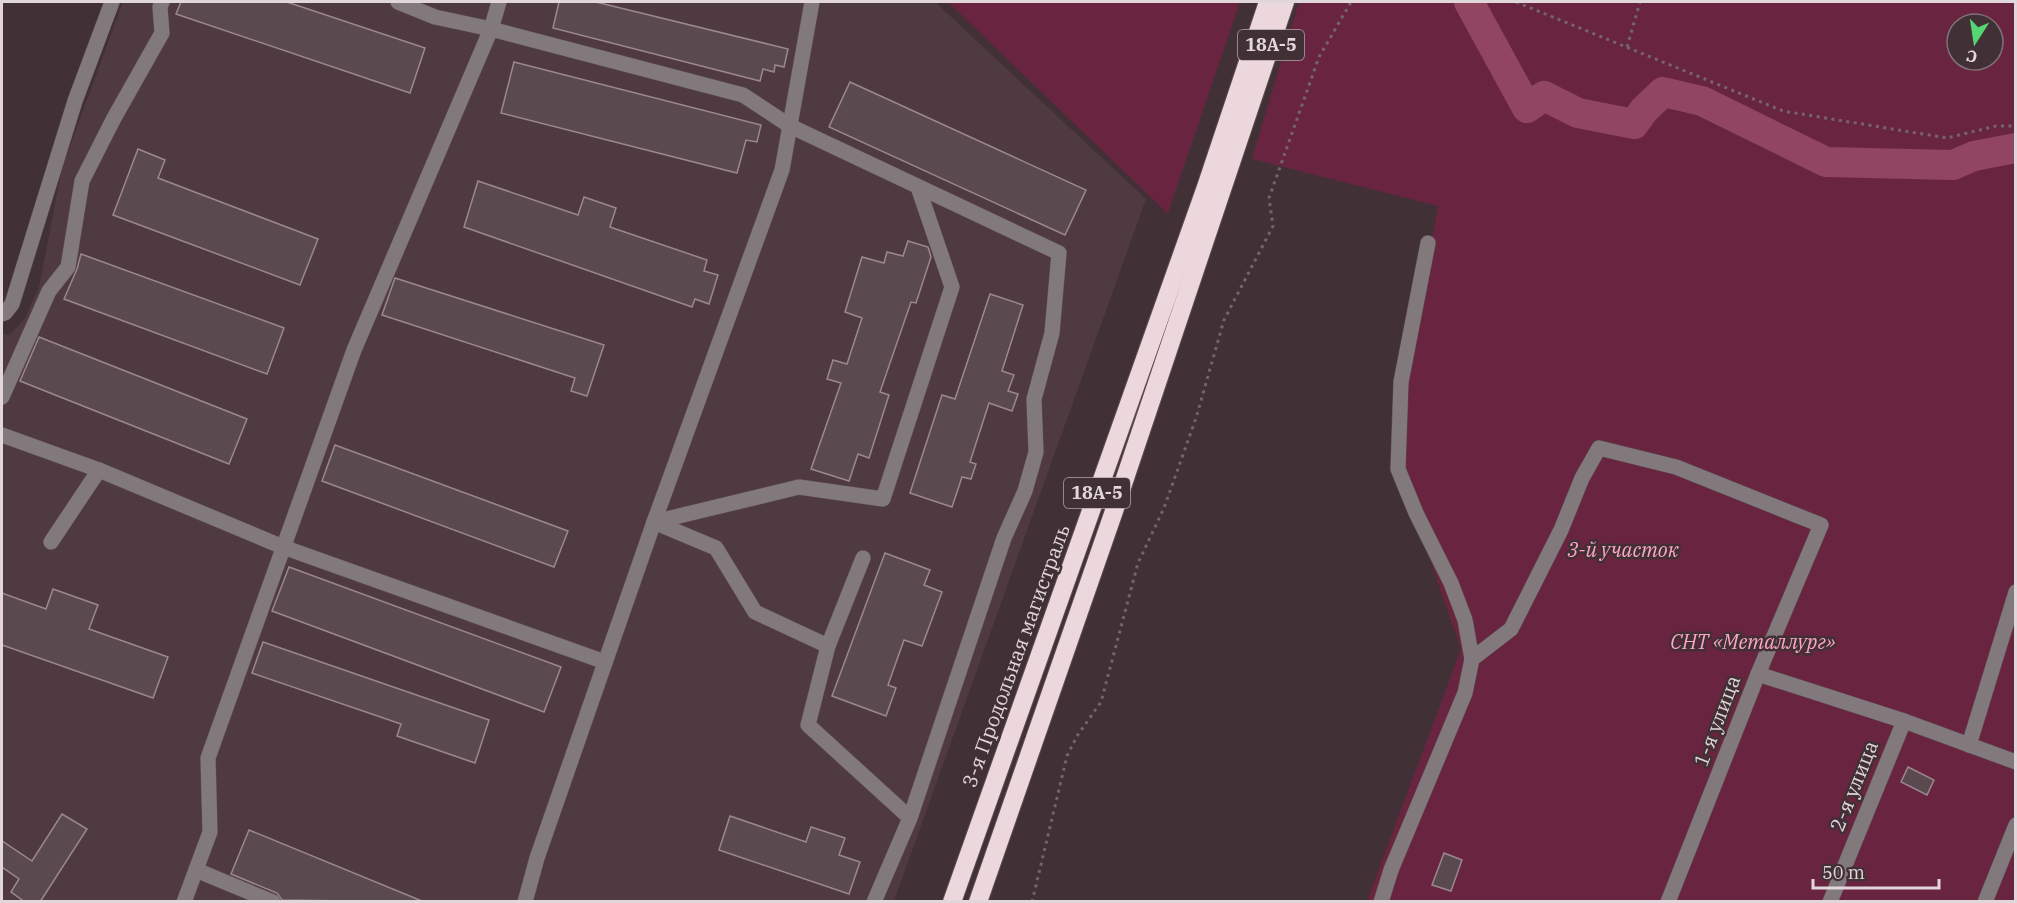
<svg xmlns="http://www.w3.org/2000/svg" width="2017" height="903" font-family="'IBM Plex Serif',serif">
<rect width="100%" height="100%" fill="#413035"/>
<path fill="#503a41" d="M123 2H935L1146 199 894 901H2V334L10 335 25 318 39 287 62 168Z"/>
<g fill="#692540" fill-rule="evenodd">
<path d="M948 2H1240L1168 213H1167Z"/>
<path d="M1299 2H2015V901H1367L1461 649 1404 485 1410 363 1438 206 1252 159ZM1957 24H1993V60H1957Z"/>
</g>
<g fill="none" stroke-linecap="round" stroke-linejoin="round">
<path stroke="#914561" stroke-width="30" d="M1469 2 1527 108 1544 96 1578 113 1634 124 1644 110 1663 92 1702 101 1826 162 1953 165 1974 156 2016 148"/>
</g>
<g fill="#5a494e" stroke="#9b888e" stroke-width="1.5">
<path d="M181 2H287L425 48 410 93 176 14Z"/>
<path d="M559 2H596L788 49 784 67 775 65 774 72 763 69 760 81 553 28Z"/>
<path d="M514 62 761 125 757 142 746 140 737 173 501 113Z"/>
<path d="M850 82 1086 190 1065 235 829 127Z"/>
<path d="M138 149 165 160 158 178 318 239 300 285 113 215Z"/>
<path d="M478 181 578 215 584 197 616 208 610 227 707 260 704 271 718 275 709 304 695 299 692 307 464 227Z"/>
<path d="M908 241 928 247 931 257 916 303 911 302 880 392 889 395 869 458 858 454 849 481 811 469 841 383 827 379 833 360 847 364 862 318 845 312 862 257 884 263 887 252 903 256Z"/>
<path d="M81 254 284 328 267 374 64 299 77 269Z"/>
<path d="M395 278 604 345 587 396 571 391 575 378 382 315Z"/>
<path d="M990 294 1023 305 1002 371 1014 375 1008 391 1018 394 1012 411 989 403 970 462 976 464 971 479 962 477 952 507 910 493 942 395 955 399Z"/>
<path d="M39 337 247 419 229 464 20 381Z"/>
<path d="M335 445 568 531 554 567 322 481Z"/>
<path d="M885 553 930 570 924 585 942 592 922 646 904 640 888 685 896 688 886 716 832 696Z"/>
<path d="M289 567 561 667 544 712 272 611Z"/>
<path d="M53 589 98 605 89 629 168 657 153 698 2 645V593L46 609Z"/>
<path d="M263 642 489 720 475 763 397 736 401 724 252 673Z"/>
<path d="M1908 767 1934 780 1927 795 1901 782Z"/>
<path d="M62 814 87 829 40 902H25L11 892 19 879 2 867V841L32 861Z"/>
<path d="M730 816 806 842 811 827 845 838 839 855 860 862 849 894 719 850Z"/>
<path d="M249 830 422 901V902L282 900 277 893 231 874Z"/>
<path d="M1444 853 1462 860 1451 891 1432 885Z"/>
</g>
<g fill="none" stroke-linecap="round" stroke-linejoin="round">
<defs>
<g id="minor">
<path d="M398 2 435 17 491 29 743 95 790 126 1059 253 1052 333 1034 399 1036 452 1025 491 1004 538 910 818 874 902"/>
<path d="M1428 243 1401 382 1398 469 1416 513 1451 583 1465 620 1472 659"/>
<path d="M2 314 5 313 12 304 75 101 112 2"/>
<path d="M2 397 49 291 68 267 82 181 114 118 162 33 160 7 162 2"/>
<path d="M2 435 99 470 283 547 605 662"/>
<path d="M654 522 799 487 883 499 952 287 918 187"/>
<path d="M654 522 716 548 755 612 828 646"/>
<path d="M51 542 99 470"/>
<path d="M863 558 828 646 808 725 910 818"/>
<path d="M1758 674 1904 721 2016 762"/>
<path d="M1969 745 2016 592"/>
<path d="M196 870 273 902"/>
<path d="M184 902 210 832 208 758 354 350 491 29 499 2"/>
<path d="M525 902 537 858 654 522 782 170 812 2"/>
<path d="M1381 902 1391 870 1465 693 1472 659 1511 629 1561 530 1582 478 1599 448 1676 467 1821 525 1758 674 1668 902"/>
<path d="M1830 902 1904 721"/>
<path d="M1985 902 2016 825"/>
</g>
<g id="highway">
<path d="M952 902 1206 187 1268 2"/>
<path d="M978 902 1113 514 1285 2"/>
</g>
</defs>
<use href="#minor" stroke="#5e4e53" stroke-width="16"/>
<use href="#highway" stroke="#5e4e53" stroke-width="20"/>
<g stroke="#74656a" stroke-width="3" stroke-dasharray="3 4.5" stroke-linecap="butt">
<path d="M1516 2 1783 111 1947 138 1996 126H2016"/>
<path d="M1627 47 1640 2"/>
<path d="M1032 902 1067 756 1077 736 1101 702 1138 563 1164 508 1196 418 1224 320 1273 226 1269 198 1319 57 1351 2"/>
</g>
<use href="#minor" stroke="#82797c" stroke-width="15"/>
<use href="#highway" stroke="#ecd7dd" stroke-width="18"/>
</g>
<g text-anchor="middle" stroke-width="5" stroke-linejoin="round" paint-order="stroke">
<g fill="#413035" stroke="#b1a4a8" stroke-width="1.5">
<rect x="1238" y="30" width="66" height="30" rx="4.5"/>
<rect x="1064" y="478" width="66" height="30" rx="4.5"/>
</g>
<g font-size="18" font-weight="bold" fill="#e1d6d9">
<text x="1271" y="51">18А-5</text>
<text x="1097" y="499">18А-5</text>
</g>
<g font-size="20" font-style="italic" fill="#fea5c3" stroke="#413035">
<text x="1623" y="557">3-й участок</text>
<text x="1753" y="649">СНТ «Металлург»</text>
</g>
<g font-size="20" fill="#e1d6d9" stroke="#413035">
<text transform="translate(1016 656) rotate(-70)" y="7">3-я Продольная магистраль</text>
<text transform="translate(1717 721) rotate(-69)" y="7">1-я улица</text>
<text transform="translate(1854 786) rotate(-68)" y="7">2-я улица</text>
</g>
</g>
<rect width="2017" height="903" fill="none" stroke="#e1d6d9" stroke-width="6"/>
<g transform="translate(1975 42) rotate(192)"><circle r="28" fill="#413035" stroke="#817277" stroke-width="1.5"/>
<path d="M0-4.5L10 22L0 15L-10 22Z" fill="#54d672"/>
<text y="-9" font-size="16" font-weight="bold" text-anchor="middle" fill="#e1d6d9">С</text>
</g>
<path d="M1813 879v9h126v-9" fill="none" stroke="#e1d6d9" stroke-width="3"/>
<text x="1822" y="879" font-size="18" fill="#e1d6d9" stroke="#413035" stroke-width="4.5" paint-order="stroke">50 m</text>
</svg>
